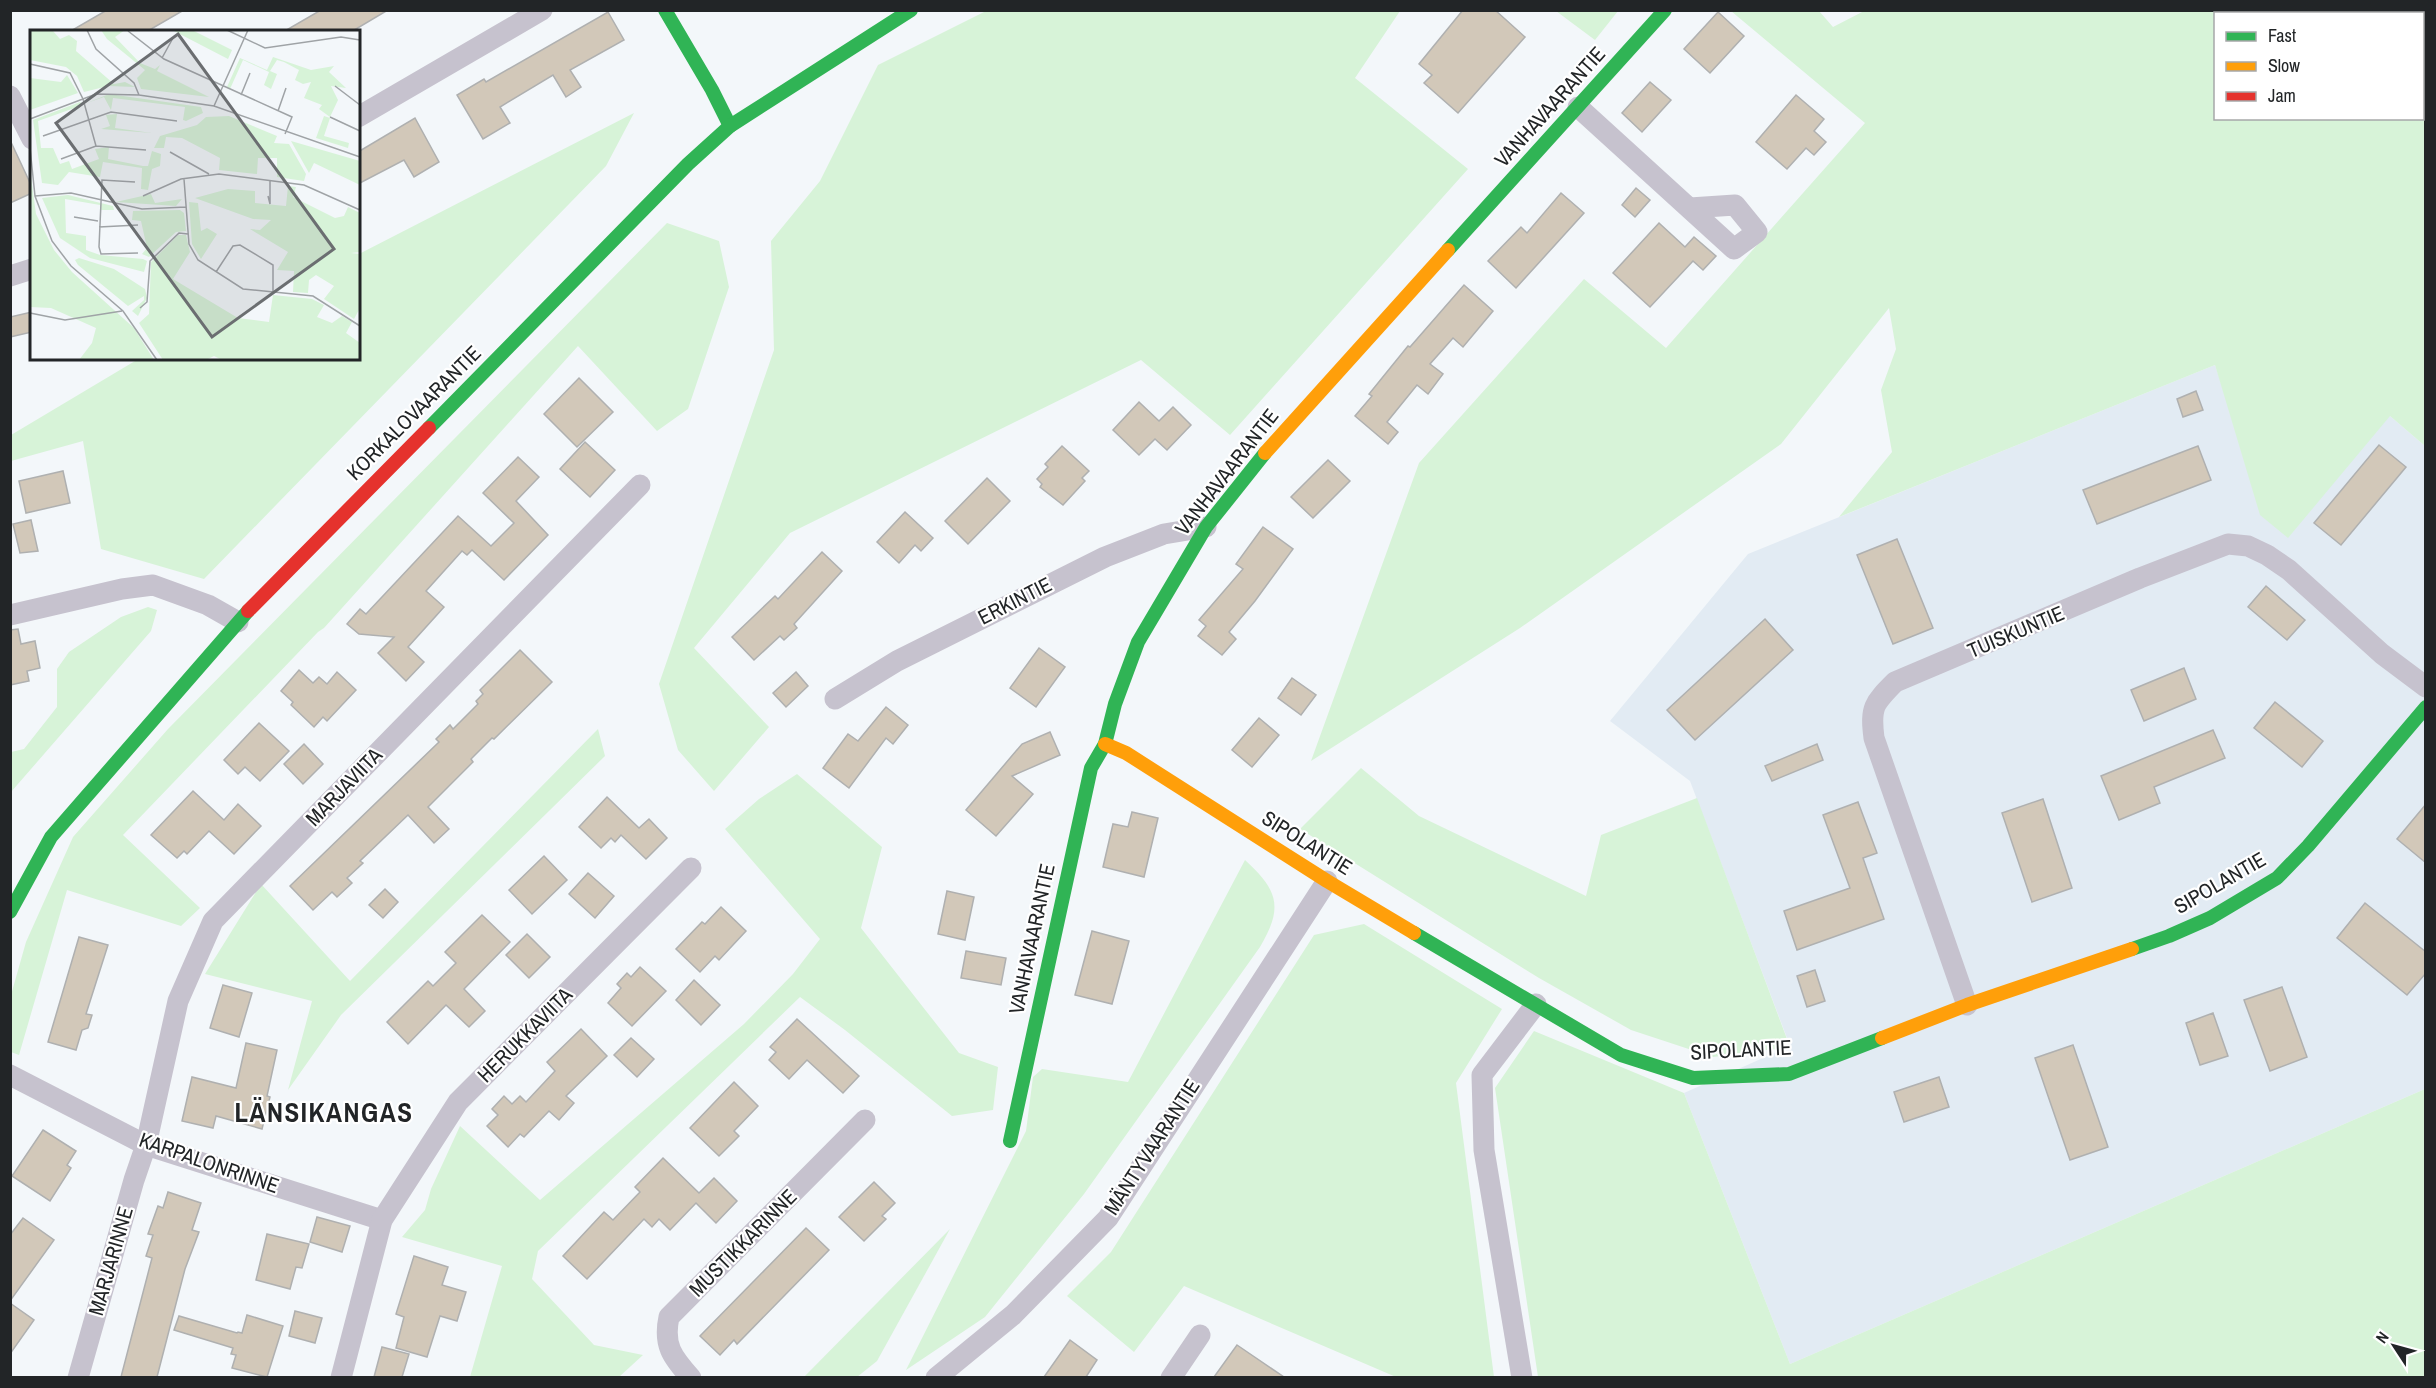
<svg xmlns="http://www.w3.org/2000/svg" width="2436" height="1388" font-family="'Archivo Narrow',sans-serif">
<rect width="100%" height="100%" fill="#f3f7fa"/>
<path fill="#e2ebf3" d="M2215 365 2227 401 2390 416 2425 446V1089L1790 1364 1684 1093 1790 1046 1690 781 1610 721 1748 554Z"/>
<g fill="#d7f3d8" fill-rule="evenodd">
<path d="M1866 10 2425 11V446L2390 416 2288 538 2260 515 2215 365 1839 517 1892 452 1881 390 1896 349 1889 308 1781 444 1520 628 1311 761 1419 463 1584 279 1666 348 1865 123 1731 11H1819L1833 27ZM2216 14H2422V118H2216Z"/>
<path d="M986 11H1400L1355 78 1468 169 1230 435 1141 360 790 533 694 648 769 727 714 791 678 750 659 684 774 350 771 241 820 181 878 65Z"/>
<path d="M1556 11 1618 10V11L1595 40Z"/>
<path d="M634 113 606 166 204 579 101 549 83 441 11 461V435L135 361V359L358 358 359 254Z"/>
<path d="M667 223 719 241 729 287 688 409 657 431 578 346 324 628 318 632 123 835 200 908 181 926 67 890 19 1055 11 1052V995L26 942 73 837 168 729Z"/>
<path d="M148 607 157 610 151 631 11 792V752L24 749 57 707V669L69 652 121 617Z"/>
<path d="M598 729 605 756 341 1015 288 1090 312 1001 205 974 261 884 350 981Z"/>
<path d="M1361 768 1419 816 1586 896 1601 835 1697 798 1790 1047 1713 1057 1631 1030 1539 978 1300 829Z"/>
<path d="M797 774 882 847 861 928 959 1053 998 1067 993 1110 952 1116 845 1030 800 997 538 1251 532 1279 594 1345 643 1355 619 1377H470L502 1266 402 1237 425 1210 431 1189 460 1126 540 1200 744 1024 793 974 820 939 725 829 759 799Z"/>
<path d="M1245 860C1279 891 1283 908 1260 947L1084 1194 985 1317 906 1370 1026 1131 1033 1077 1042 1069 1128 1082Z"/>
<path d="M1364 924 1502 1009 1456 1083 1494 1377H1396L1184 1286 1134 1352 1067 1296 1111 1252 1314 935Z"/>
<path d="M1534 1031 1684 1093 1790 1364 2425 1089V1377H1538L1495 1088Z"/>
<path d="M950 1229 877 1361 857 1377H804Z"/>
</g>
<g fill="#d2c8b9" stroke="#afb0b0" stroke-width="1.5">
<path d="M107 10H184L146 32H69Z"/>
<path d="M321 10H388L351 32H283Z"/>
<path d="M1463 10H1495L1525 37 1458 113 1424 83 1432 75 1419 64Z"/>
<path d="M608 12 624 40 570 70 581 87 566 97 553 75 500 107 510 123 483 139 457 95 484 79 486 82Z"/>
<path d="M1718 12 1744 36 1710 73 1684 49Z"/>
<path d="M1650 82 1671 100 1642 132 1622 113Z"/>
<path d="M1796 95 1824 119 1814 131 1826 142 1814 155 1806 148 1787 169 1756 142Z"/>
<path d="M415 118 439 162 414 177 404 160 358 184V152Z"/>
<path d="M10 140 32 187V193L10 203Z"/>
<path d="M1636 188 1650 200 1635 217 1622 205Z"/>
<path d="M1561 193 1584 213 1516 288 1488 261 1521 227 1527 233Z"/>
<path d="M1659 223 1685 247 1694 237 1716 256 1703 270 1693 261 1650 307 1613 273Z"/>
<path d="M1464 285 1493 311 1463 347 1453 338 1430 364 1443 374 1428 394 1417 385 1387 422 1398 432 1388 444 1355 416 1372 396 1369 394 1408 346 1410 347Z"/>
<path d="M32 312V332L10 337V317Z"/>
<path d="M579 378 613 412 577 447 544 414Z"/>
<path d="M2196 391 2203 410 2183 417 2177 399Z"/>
<path d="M1139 402 1159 421 1173 407 1191 425 1167 450 1155 439 1139 455 1113 430Z"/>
<path d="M585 442 615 470 590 497 560 469Z"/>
<path d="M2379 445 2406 467 2341 545 2314 523Z"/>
<path d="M1062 446 1089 471 1082 478 1085 481 1063 505 1040 487 1042 484 1037 479 1048 467 1045 464Z"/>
<path d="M2198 446 2211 480 2097 524 2083 490Z"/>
<path d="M518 457 539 477 516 501 548 535 504 580 472 550 467 555 462 551 426 591 444 607 408 647 424 662 406 681 378 653 394 637 359 634 347 624 360 609 366 614 458 516 491 546 514 523 483 493Z"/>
<path d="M1328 460 1350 481 1313 518 1291 497Z"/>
<path d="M63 471 70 503 26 513 19 481Z"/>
<path d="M987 478 1010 501 968 544 945 521Z"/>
<path d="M905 512 933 538 921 551 915 545 899 563 877 542Z"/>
<path d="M31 520 38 551 20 553 13 524Z"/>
<path d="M1263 527 1293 549 1255 601 1229 632 1236 639 1222 655 1198 636 1206 626 1199 620 1243 569 1236 564Z"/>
<path d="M1897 539 1933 628 1893 644 1857 555Z"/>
<path d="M822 552 842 571 794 624 797 628 784 640 780 636 754 660 732 637 775 596 778 599Z"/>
<path d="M2266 586 2305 620 2287 640 2248 607Z"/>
<path d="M1765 619 1793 650 1695 740 1667 710Z"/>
<path d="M18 629 21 644 35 641 40 668 27 671 29 681 10 685V630Z"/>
<path d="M1039 648 1065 667 1036 707 1010 688Z"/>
<path d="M520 650 552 682 494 739 492 738 471 759 473 762 428 807 449 829 434 843 408 815 360 861 363 863 347 878 352 883 337 897 332 892 313 910 290 886 439 742 436 739 450 725 453 729 478 704 476 701 483 694 480 690Z"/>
<path d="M2184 668 2196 699 2144 721 2131 690Z"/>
<path d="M299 670 313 683 319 677 327 684 337 672 356 690 327 721 323 717 314 727 291 705 293 702 281 691Z"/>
<path d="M796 672 808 686 786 707 773 693Z"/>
<path d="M1292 678 1316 695 1301 715 1278 698Z"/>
<path d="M2275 702 2323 741 2302 767 2254 728Z"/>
<path d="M886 707 908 725 893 744 886 738 849 788 823 768 848 734 858 741Z"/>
<path d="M1259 718 1279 735 1252 767 1232 750Z"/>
<path d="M259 723 289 751 260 781 245 767 238 774 224 760Z"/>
<path d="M2213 730 2225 758 2154 787 2160 803 2119 820 2101 776Z"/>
<path d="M1050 732 1060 755 1012 776 1033 794 996 836 966 810 1022 744Z"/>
<path d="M304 744 323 764 303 784 284 764Z"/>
<path d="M1817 744 1823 760 1772 781 1765 766Z"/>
<path d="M193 791 224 820 238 804 261 826 234 854 209 831 187 854 184 851 177 858 151 835Z"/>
<path d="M607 797 639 828 649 819 667 838 646 859 621 835 615 842 611 838 601 848 579 827Z"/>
<path d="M2043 799 2072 888 2032 902 2002 813Z"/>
<path d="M1858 802 1877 853 1863 858 1884 919 1797 950 1784 911 1850 888 1823 815Z"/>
<path d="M2426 804V863L2397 839Z"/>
<path d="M1132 812 1158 818 1144 877 1103 867 1113 824 1128 827Z"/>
<path d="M544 856 567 880 532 914 509 890Z"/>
<path d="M588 873 614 896 595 918 569 894Z"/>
<path d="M385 889 398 902 383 918 369 905Z"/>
<path d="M947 891 974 897 965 940 938 934Z"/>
<path d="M2365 903 2426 952V973L2407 995 2337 938Z"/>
<path d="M721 907 746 931 719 960 715 956 700 972 676 949 702 922 705 924Z"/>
<path d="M482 915 510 942 464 989 485 1011 469 1027 446 1005 408 1044 387 1022 428 981 433 986 456 963 445 952Z"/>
<path d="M1092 931 1129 941 1112 1004 1075 995Z"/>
<path d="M527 934 550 957 529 978 506 955Z"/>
<path d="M79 937 108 945 86 1014 92 1015 88 1028 82 1030 76 1050 48 1042Z"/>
<path d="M966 951 1006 958 1001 985 961 978Z"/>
<path d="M640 967 666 991 632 1026 608 1003 621 988 617 984 627 973 631 977Z"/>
<path d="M1815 970 1825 1001 1807 1007 1797 976Z"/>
<path d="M694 980 720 1005 701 1025 676 1000Z"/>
<path d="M223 985 252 993 239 1037 210 1028Z"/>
<path d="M2282 987 2307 1057 2270 1071 2244 1000Z"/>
<path d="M2213 1013 2228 1056 2200 1065 2186 1023Z"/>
<path d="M797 1019 859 1076 843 1093 807 1060 789 1079 769 1060 776 1052 770 1047Z"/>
<path d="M581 1029 607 1056 566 1096 574 1103 559 1120 549 1111 524 1137 520 1134 508 1147 487 1126 498 1115 492 1109 504 1096 512 1104 520 1096 526 1102 555 1071 547 1062Z"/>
<path d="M631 1038 654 1059 637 1077 614 1055Z"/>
<path d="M246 1043 277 1050 267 1096 270 1097 262 1129 216 1116 213 1128 182 1121 192 1077 236 1088Z"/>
<path d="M2073 1045 2108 1147 2070 1160 2035 1058Z"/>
<path d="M1939 1077 1949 1107 1904 1122 1894 1092Z"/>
<path d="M734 1082 758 1106 734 1131 739 1136 719 1156 690 1128Z"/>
<path d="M43 1130 76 1151 67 1165 71 1168 50 1201 12 1176Z"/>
<path d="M663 1158 699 1193 714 1178 737 1201 716 1223 696 1203 670 1230 659 1219 652 1227 644 1219 587 1279 563 1256 604 1212 613 1220 640 1192 635 1187Z"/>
<path d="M874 1182 895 1203 882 1216 886 1219 864 1241 839 1217Z"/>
<path d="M168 1192 201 1203 192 1230 199 1232 185 1269 157 1377H121L152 1258 146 1256 153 1235 148 1234 158 1206 163 1208Z"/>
<path d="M317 1217 350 1226 342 1252 310 1242Z"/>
<path d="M23 1218 54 1240 10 1301V1235Z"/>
<path d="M806 1228 829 1250 737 1344 734 1340 720 1355 700 1336Z"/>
<path d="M267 1234 309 1244 302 1268 296 1267 290 1289 256 1280Z"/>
<path d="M414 1256 448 1267 442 1285 466 1292 457 1321 440 1316 427 1357 396 1348 404 1317 396 1314Z"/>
<path d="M10 1303 34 1320 10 1354Z"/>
<path d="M295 1311 322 1318 315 1343 289 1336Z"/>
<path d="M247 1315 283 1326 267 1377 232 1368 236 1355 231 1354 233 1348 174 1330 179 1316 237 1333 238 1332 242 1333Z"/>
<path d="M1070 1340 1097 1360 1086 1377H1044Z"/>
<path d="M1237 1345 1284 1377H1214Z"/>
<path d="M382 1347 409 1354 402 1377H374Z"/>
</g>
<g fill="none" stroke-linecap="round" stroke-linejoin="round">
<g stroke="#c6c2ce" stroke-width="21">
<path d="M10 96 32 139"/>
<path d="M1578 107 1734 249 1757 232 1735 205 1690 208"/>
<path d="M358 117 542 10"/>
<path d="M10 276 32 269"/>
<path d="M10 615 122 589 153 585 208 605 238 622"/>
<path d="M835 699 897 661 1105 557 1164 534 1206 527"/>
<path d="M1967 1005 1874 738C1870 707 1874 703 1895 682L2140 578 2228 544 2248 546 2267 555 2289 570 2382 654 2426 687"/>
<path d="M10 1075 146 1145 382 1220"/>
<path d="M78 1378 134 1180 146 1145 178 1001 213 921 640 485"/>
<path d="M341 1378 382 1220 458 1102 691 868"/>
<path d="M691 1378C672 1357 663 1345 669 1317L865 1120"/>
<path d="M936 1378 1013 1315 1108 1218 1327 881"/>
<path d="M1171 1378 1200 1335"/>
<path d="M1522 1378 1484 1150 1482 1075 1536 1004"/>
</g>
<g stroke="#30b455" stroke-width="14">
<path d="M665 10 712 90 730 126"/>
<path d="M1448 250 1665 10"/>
<path d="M429 428 688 164 730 126 911 10"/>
<path d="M10 912 51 837 248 611"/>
<path d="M1414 933 1621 1055 1693 1078 1789 1074 1882 1038"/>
<path d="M2132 949 2169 936 2210 918 2277 878 2308 846 2426 707"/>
<path d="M1010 1141 1091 768 1105 744 1115 704 1138 642 1206 527 1265 453"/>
</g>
<g stroke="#ff9f0a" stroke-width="14">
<path d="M1265 453 1448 250"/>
<path d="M1105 744 1126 753 1327 881 1414 933"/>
<path d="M1882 1038 1967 1005 2132 949"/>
</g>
<path stroke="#e5322d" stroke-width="14" d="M248 611 429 428"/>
</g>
<g text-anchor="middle" stroke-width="4.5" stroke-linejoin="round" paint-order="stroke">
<g font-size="21" fill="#222527" stroke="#fff">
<text transform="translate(1550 107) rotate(-48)" y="7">VANHAVAARANTIE</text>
<text transform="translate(414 413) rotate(-45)" y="7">KORKALOVAARANTIE</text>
<text transform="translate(1227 472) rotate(-52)" y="7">VANHAVAARANTIE</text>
<text transform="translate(1015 601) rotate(-27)" y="7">ERKINTIE</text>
<text transform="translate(2016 632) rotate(-23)" y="7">TUISKUNTIE</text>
<text transform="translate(344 787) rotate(-46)" y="7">MARJAVIITA</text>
<text transform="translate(1307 843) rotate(32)" y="7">SIPOLANTIE</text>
<text transform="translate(2220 883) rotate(-30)" y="7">SIPOLANTIE</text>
<text transform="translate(1032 939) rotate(-78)" y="7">VANHAVAARANTIE</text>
<text transform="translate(525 1035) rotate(-45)" y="7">HERUKKAVIITA</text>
<text transform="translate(1741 1050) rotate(-3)" y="7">SIPOLANTIE</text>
<text transform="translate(1152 1147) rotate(-57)" y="7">MÄNTYVAARANTIE</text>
<text transform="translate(209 1163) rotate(19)" y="7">KARPALONRINNE</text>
<text transform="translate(743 1243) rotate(-45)" y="7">MUSTIKKARINNE</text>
<text transform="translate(111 1261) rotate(-74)" y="7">MARJARINNE</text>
</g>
<g font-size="27" font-weight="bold" letter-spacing="1.5" fill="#222527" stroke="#fff">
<text x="324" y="1122">LÄNSIKANGAS</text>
</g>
</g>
<g transform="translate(30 30)">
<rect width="330" height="330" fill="#f3f7fa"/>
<path d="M0 0 23 1 30 9 39 5 47 11 46 21 84 54 95 52 105 57 78 56 54 62 47 46 36 37 0 30ZM71 0H95L85 7 110 33 125 39 130 35 127 41 179 67 111 59 107 48 115 40 77 9ZM142 0H162L202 20 198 29ZM243 27 281 40 304 36 299 42 316 58 301 56 308 70 300 87 289 79 292 75 274 68 281 52 273 54 265 50 269 40 254 32 247 30 240 41 247 44 241 59 234 55 239 42 213 30 200 59 197 57 210 28 237 40ZM37 45 48 63 0 80V48L31 52ZM79 64 171 77 173 83 156 91 153 90 155 77 83 68 81 80 74 67 57 73ZM50 72 53 75 8 91 11 118H23L30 134 39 131 42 139 69 129 65 119 79 117 78 129 113 136H118L122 121 131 124 130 136 122 139 118 160 111 159 112 138 73 132 70 147 39 142 28 155 12 153 3 90ZM87 84 85 98 122 103 71 99 80 96 76 85ZM199 86 247 106 244 113 259 114 276 144 274 151 247 147V128H228L227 144 189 140 190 128 152 108 136 107 134 118H124L130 106 167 95 176 87ZM294 86 300 88 294 106 319 113 318 118 286 108ZM261 111 330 131V155L284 133 279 143ZM0 140 6 184 24 220 42 242 104 298 124 330H49L62 313 66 298 21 278 0 277ZM258 156 266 157 263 167 305 188 314 186 318 177 330 183V222L321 223 330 224V278L324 289 294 269 304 256 286 245 279 250 278 263 263 262 264 241 247 240 258 222 220 199 230 200 241 190 223 189 165 168 198 159 225 161V173L256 176ZM121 164 125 173 152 169 146 176 86 172ZM38 165 83 176 84 180H70V175L35 169 36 203 56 206V220L70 225 113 229 117 231 114 242 60 228 30 208 12 168ZM159 172 168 173 171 201 177 198 187 204 171 229 162 214ZM150 180 154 183 156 201 146 202 119 227 112 224 117 218 111 191 102 190 103 181ZM148 205H156L160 222 143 249 208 288 239 292 243 265 282 269 294 275 287 287 302 293 312 286 322 292 316 303 330 313V330H192L184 326 176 330H133L109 293 119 284 121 232ZM49 228 84 239 115 259 117 268 108 286 102 281 114 270V266L98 276 48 235 45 230Z" fill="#d7f3d8"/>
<path fill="none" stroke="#9fa3a6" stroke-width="1.5" d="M57 0 66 19 104 53 109 65M197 0 235 18 311 7 330 10M98 1 134 29 262 87 255 104M132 28 143 8M0 34 40 43 53 69 66 116M305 56 330 75M211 65 220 43M184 76 218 0M248 81 256 58M300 87 330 101M0 89 66 64 109 65 184 76 330 127M13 106 81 82 147 91M0 118 5 166 22 211 41 236 93 281 127 330M140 122 179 144M31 129 66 116 116 120M154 149 159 214 168 230 213 259 283 266 330 296M105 152 72 150 69 217 71 224 108 223M5 166 41 163 112 179 156 177M113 166 151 149 189 144 274 155 330 180M238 166 240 174V150M44 187 68 191M69 197 108 195M186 242 203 216 210 215 243 235V263M110 278 117 272 120 231 149 203 158 204M0 283 35 290 92 281"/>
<path fill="#6b6e71" fill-opacity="0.15" stroke="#6b6e71" stroke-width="3" d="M148 4 304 219 182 307 26 93Z"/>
<rect width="330" height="330" fill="none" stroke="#222527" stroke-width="3"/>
</g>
<rect width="2436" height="1388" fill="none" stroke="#222527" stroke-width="24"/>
<rect x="2214" y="12" width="210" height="108" fill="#ffffff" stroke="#a7a8a9" stroke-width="1.5"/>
<rect x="2226" y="32" width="30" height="9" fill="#30b455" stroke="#a7a8a9" stroke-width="1.5"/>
<text x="2268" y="42" font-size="18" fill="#222527">Fast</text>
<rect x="2226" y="62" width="30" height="9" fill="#ff9f0a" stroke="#a7a8a9" stroke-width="1.5"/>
<text x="2268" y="72" font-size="18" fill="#222527">Slow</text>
<rect x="2226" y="92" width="30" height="9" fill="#e5322d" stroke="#a7a8a9" stroke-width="1.5"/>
<text x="2268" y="102" font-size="18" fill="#222527">Jam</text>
<g transform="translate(2394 1346) rotate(306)" stroke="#ffffff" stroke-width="4.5" paint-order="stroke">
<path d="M0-4.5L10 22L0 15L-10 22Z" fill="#222527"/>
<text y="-9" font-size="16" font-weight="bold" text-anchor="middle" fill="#222527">N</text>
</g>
</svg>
